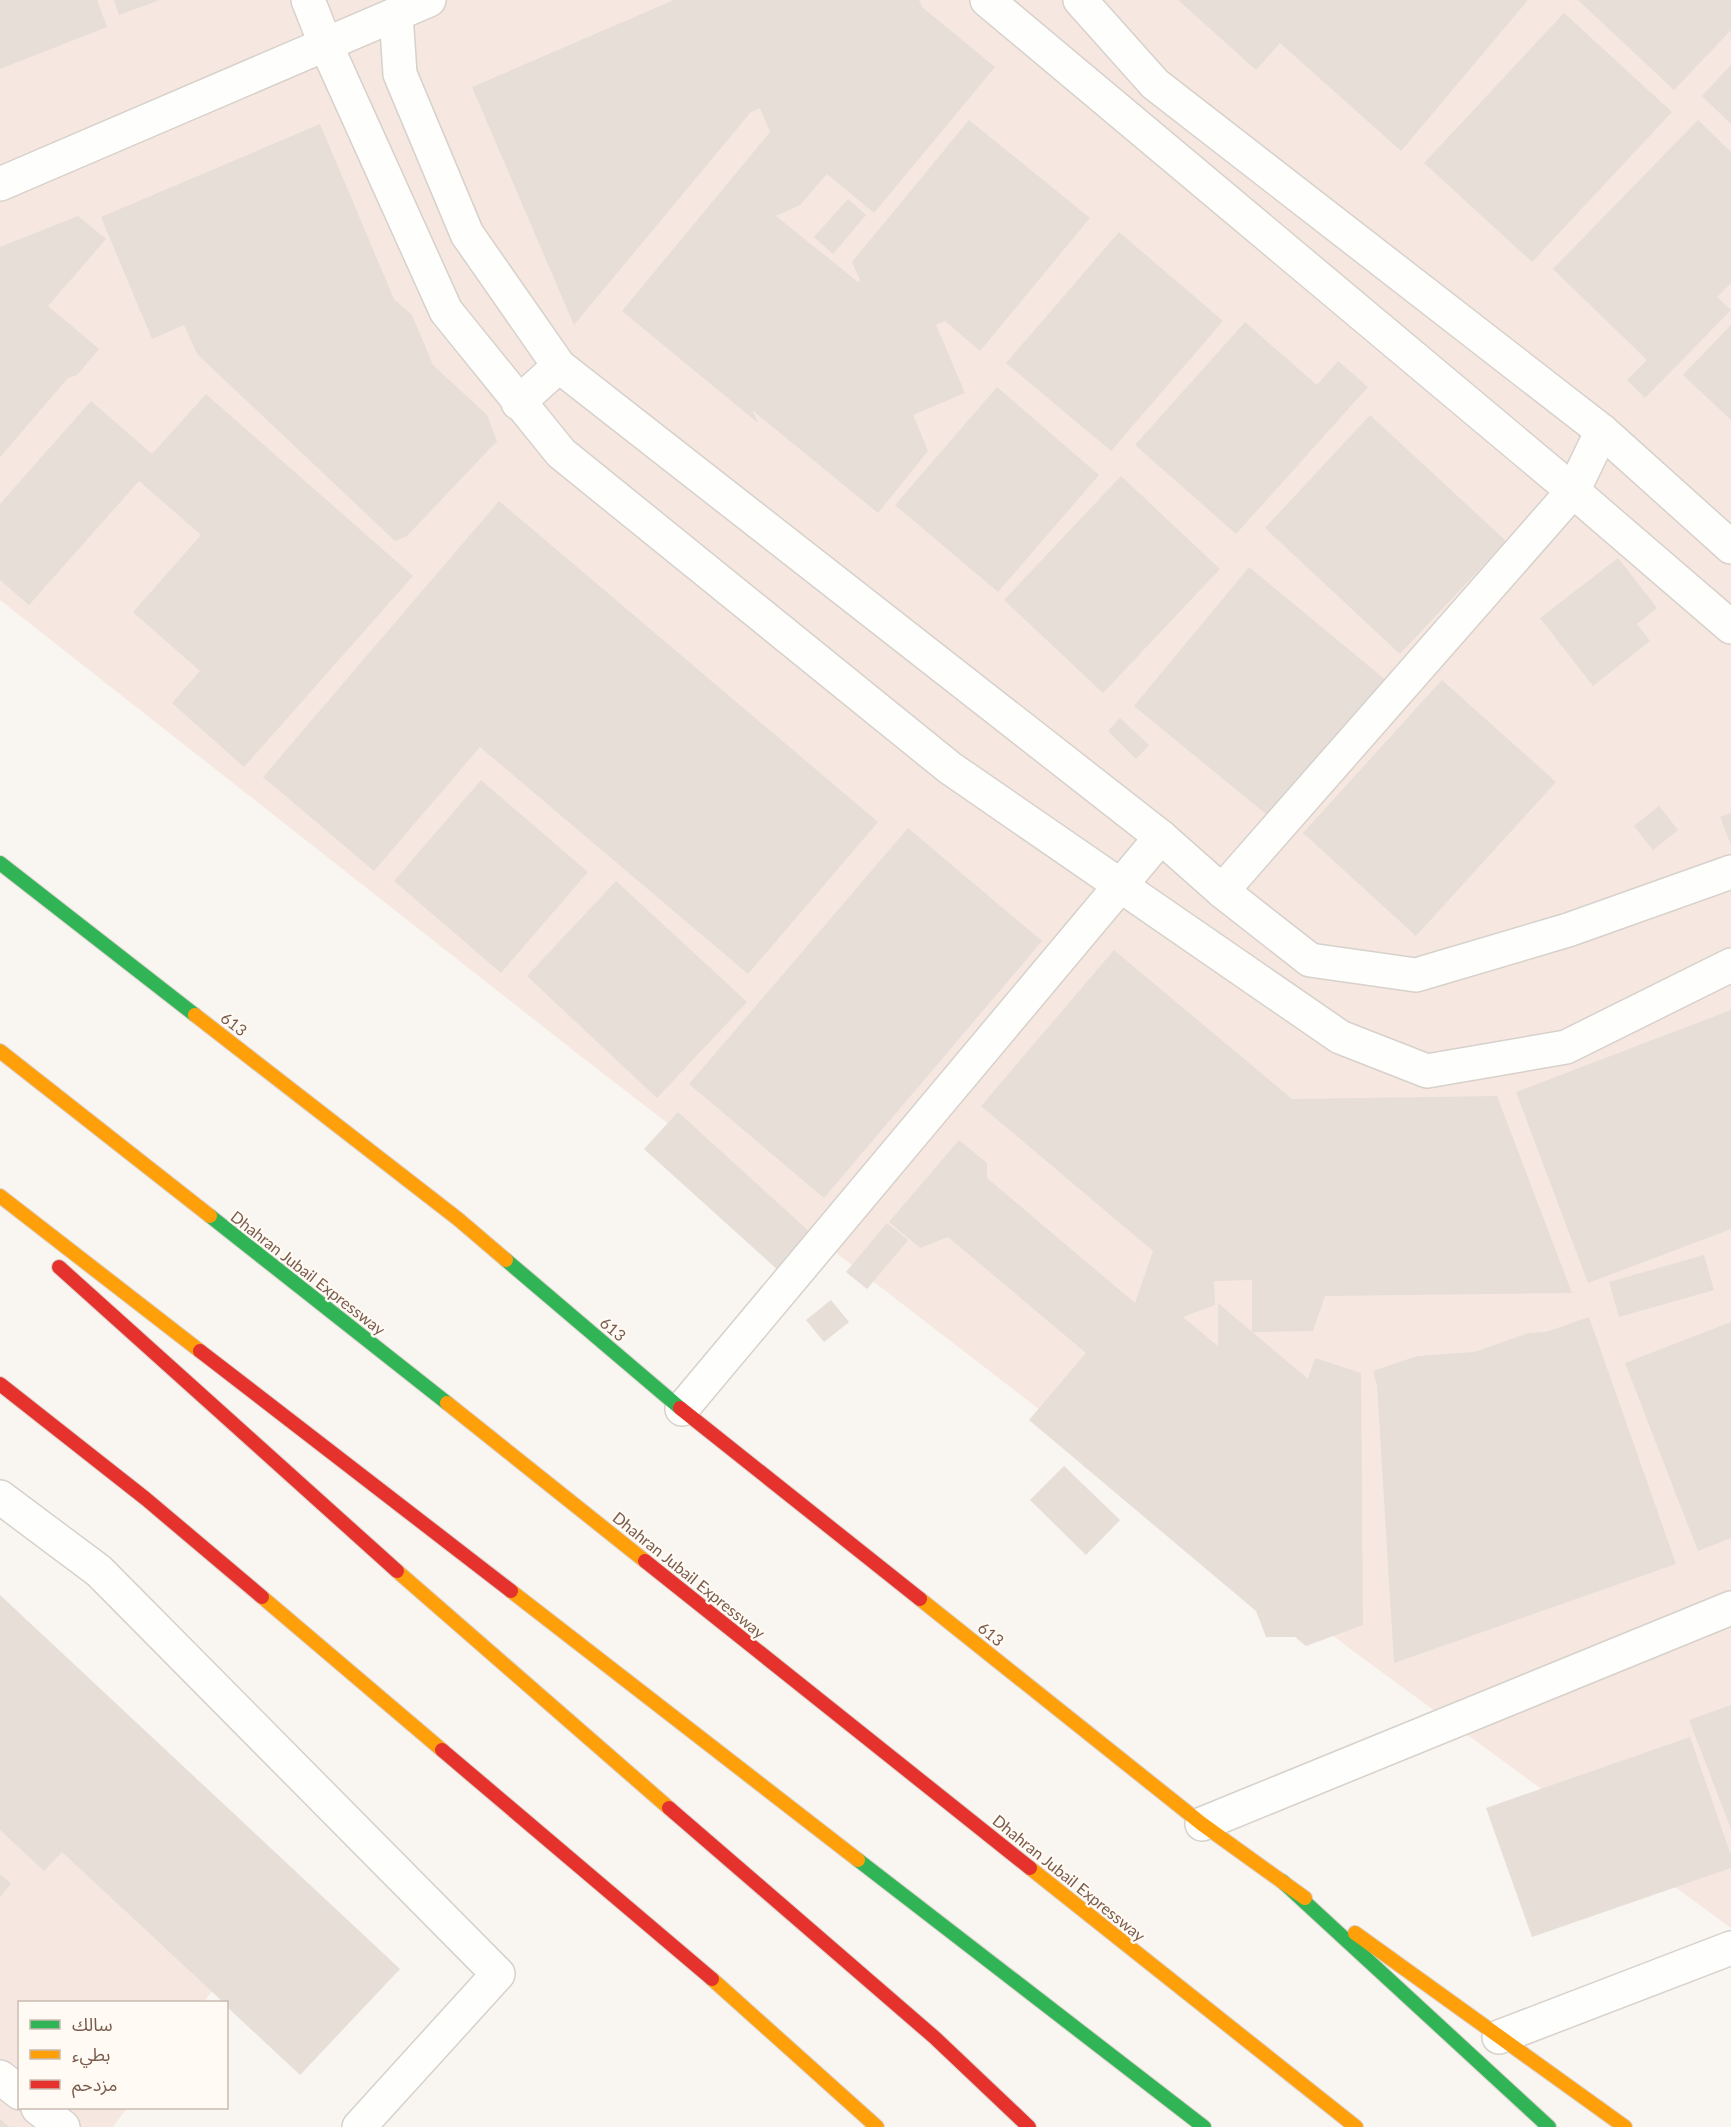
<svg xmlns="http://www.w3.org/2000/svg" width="1731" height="2127" font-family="Lato,'Noto Sans Arabic',sans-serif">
<rect width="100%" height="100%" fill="#f9f5f0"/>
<g fill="#f6e8e1">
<path d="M0 0H1731V1928L1353 1651 583 1058 0 600Z"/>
<path d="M0 1669 269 1914 204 2002H20V2108H127L113 2127H0Z"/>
</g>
<g fill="#e6ded7">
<path d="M0 0H97L107 27 0 69Z"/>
<path d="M114 0H160L119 15Z"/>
<path d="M674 0H919L922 7 995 67 874 213 827 174 800 205 776 216 858 282 860 280 852 262 969 120 1090 218 980 351 945 321 936 325 965 393 913 415 928 451 878 513 752 410 758 423 622 311 770 132 760 108 750 113 574 325 472 87Z"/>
<path d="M1178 0H1528L1401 151 1280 43 1256 70Z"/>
<path d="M1578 0H1731V30L1674 90Z"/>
<path d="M1564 13 1672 112 1532 262 1424 163Z"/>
<path d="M1731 65V124L1702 96Z"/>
<path d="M1698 120 1731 152V283L1717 297 1731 310 1645 398 1627 380 1647 360 1553 269Z"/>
<path d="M320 124 394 299 412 315 433 365 487 415 497 441 407 536 395 541 197 354 184 325 152 339 101 217Z"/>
<path d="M848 199 866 215 833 254 814 237Z"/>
<path d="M78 216 106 239 48 306 99 349 77 375 68 378 0 457V247Z"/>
<path d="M1119 232 1223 321 1111 451 1006 363Z"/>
<path d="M1245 322 1317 385 1338 361 1368 387 1236 534 1135 445Z"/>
<path d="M1731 325V420L1683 375Z"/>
<path d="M997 387 1099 475 998 592 895 505Z"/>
<path d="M206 394 413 576 244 767 172 703 200 671 133 612 201 535 139 481 29 605 0 580V504L91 401 152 454Z"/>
<path d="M1370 415 1506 541 1400 654 1265 528Z"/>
<path d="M1121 476 1220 569 1103 693 1004 600Z"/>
<path d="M499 501 878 822 748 974 480 747 374 871 263 777Z"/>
<path d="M1618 558 1657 608 1637 624 1650 641 1593 686 1540 618Z"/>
<path d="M1249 567 1393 686 1278 824 1134 706Z"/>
<path d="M1442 680 1556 782 1416 936 1303 833Z"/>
<path d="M1120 718 1149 745 1136 759 1108 731Z"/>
<path d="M481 780 588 872 501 973 394 881Z"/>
<path d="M1659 806 1678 830 1653 850 1634 826Z"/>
<path d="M1731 813V845L1720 817Z"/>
<path d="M908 828 1042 941 824 1198 689 1084Z"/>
<path d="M616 881 747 1002 657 1098 527 976Z"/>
<path d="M1114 950 1292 1099 1497 1096 1572 1293 1325 1296 1313 1331 1252 1332V1280L1214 1281 1215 1305 1183 1317 1218 1346V1303L1308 1379 1315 1358 1361 1373 1363 1625 1306 1646 1295 1637H1266L1256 1611 1029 1420 1086 1353 948 1237 920 1248 889 1222 959 1140 987 1163V1178L1135 1303 1153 1251 981 1106Z"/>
<path d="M1731 1010V1229L1588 1283 1516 1092Z"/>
<path d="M678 1112 813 1235 780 1272 644 1149Z"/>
<path d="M887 1223 908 1240 867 1289 846 1272Z"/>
<path d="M1704 1255 1714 1290 1619 1317 1609 1282Z"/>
<path d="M831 1300 849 1322 824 1342 806 1320Z"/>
<path d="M1589 1317 1676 1564 1394 1663 1377 1385 1373 1371 1417 1356 1474 1352 1529 1333 1546 1332Z"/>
<path d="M1731 1322V1538L1698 1551 1625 1363Z"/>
<path d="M1064 1466 1120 1520 1086 1555 1030 1500Z"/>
<path d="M0 1595 400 1969 300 2075 226 2006V2002H223L62 1852 44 1871 0 1830Z"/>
<path d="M1731 1705V1829L1689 1720Z"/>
<path d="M1690 1737 1731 1855V1868L1532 1937 1486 1808Z"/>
<path d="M0 1874 11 1884 0 1897Z"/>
<path d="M0 2119 9 2127H0Z"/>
</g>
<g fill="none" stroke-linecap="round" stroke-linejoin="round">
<defs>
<g id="street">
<path d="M308 0 325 43 446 311 561 453 950 768 1340 1037 1427 1071 1566 1047 1731 965"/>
<path d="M987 0 1573 491 1731 627"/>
<path d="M1080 0 1155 84 1602 431 1731 547"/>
<path d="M396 14 400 74 467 234 559 366 1161 837 1222 891 1310 960 1416 975 1568 930 1731 872"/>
<path d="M0 184 429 0"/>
<path d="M518 403 559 366"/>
<path d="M1222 891 1573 491 1602 431"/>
<path d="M682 1409 1161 837"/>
<path d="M0 1497 99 1571 498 1974 359 2127"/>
<path d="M1202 1824 1731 1608"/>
<path d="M1499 2037 1731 1948"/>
<path d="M0 2077 20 2093"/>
<path d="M38 2108 63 2127"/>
</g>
<g id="fast">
<path d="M0 863 195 1015"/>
<path d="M210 1216 447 1403"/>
<path d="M506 1260 680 1408"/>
<path d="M858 1860 1204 2127"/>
<path d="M1282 1881 1549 2127"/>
</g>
<g id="slow">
<path d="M195 1015 458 1219 506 1260"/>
<path d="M0 1051 210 1216"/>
<path d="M0 1196 200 1351"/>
<path d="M447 1403 645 1561"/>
<path d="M397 1571 669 1808"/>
<path d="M511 1591 858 1860"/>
<path d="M262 1597 442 1750"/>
<path d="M920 1599 1202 1824 1305 1898"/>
<path d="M1030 1868 1356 2127"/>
<path d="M1355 1933 1625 2127"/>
<path d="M712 1979 877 2127"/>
</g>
<g id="jam">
<path d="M59 1267 397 1571"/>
<path d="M200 1351 511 1591"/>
<path d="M0 1384 146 1499 262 1597"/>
<path d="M680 1408 920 1599"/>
<path d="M645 1561 1030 1868"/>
<path d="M442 1750 712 1979"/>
<path d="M669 1808 934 2037 1029 2127"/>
</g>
</defs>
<use href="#street" stroke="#d7d1cb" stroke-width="36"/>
<use href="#fast" stroke="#dad1cc" stroke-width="16"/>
<use href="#slow" stroke="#dad1cc" stroke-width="16"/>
<use href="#jam" stroke="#dad1cc" stroke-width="16"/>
<use href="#street" stroke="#fefefd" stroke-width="33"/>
<use href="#fast" stroke="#30b455" stroke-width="14"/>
<use href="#slow" stroke="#ff9f0a" stroke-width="14"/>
<use href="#jam" stroke="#e5322d" stroke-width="14"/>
</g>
<g text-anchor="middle" stroke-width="4.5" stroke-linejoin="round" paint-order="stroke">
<g font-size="16" fill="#7a5c4d" stroke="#fffaf3">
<text transform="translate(234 1024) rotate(38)" y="6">613</text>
<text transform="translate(308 1273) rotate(38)" y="6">Dhahran Jubail Expressway</text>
<text transform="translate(613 1329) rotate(40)" y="6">613</text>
<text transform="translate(689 1575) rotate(39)" y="6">Dhahran Jubail Expressway</text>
<text transform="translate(991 1634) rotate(39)" y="6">613</text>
<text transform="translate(1069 1878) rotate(39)" y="6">Dhahran Jubail Expressway</text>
</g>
</g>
<rect x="18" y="2001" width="210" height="108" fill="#fffaf3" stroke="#cabbb1" stroke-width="1.5"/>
<rect x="30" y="2020" width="30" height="9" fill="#30b455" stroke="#cabbb1" stroke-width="1.5"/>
<text x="72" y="2031" font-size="18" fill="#7a5c4d">سالك</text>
<rect x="30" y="2050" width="30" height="9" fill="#ff9f0a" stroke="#cabbb1" stroke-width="1.5"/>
<text x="72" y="2061" font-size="18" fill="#7a5c4d">بطيء</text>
<rect x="30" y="2080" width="30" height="9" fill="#e5322d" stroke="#cabbb1" stroke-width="1.5"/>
<text x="72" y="2091" font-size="18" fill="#7a5c4d">مزدحم</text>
</svg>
